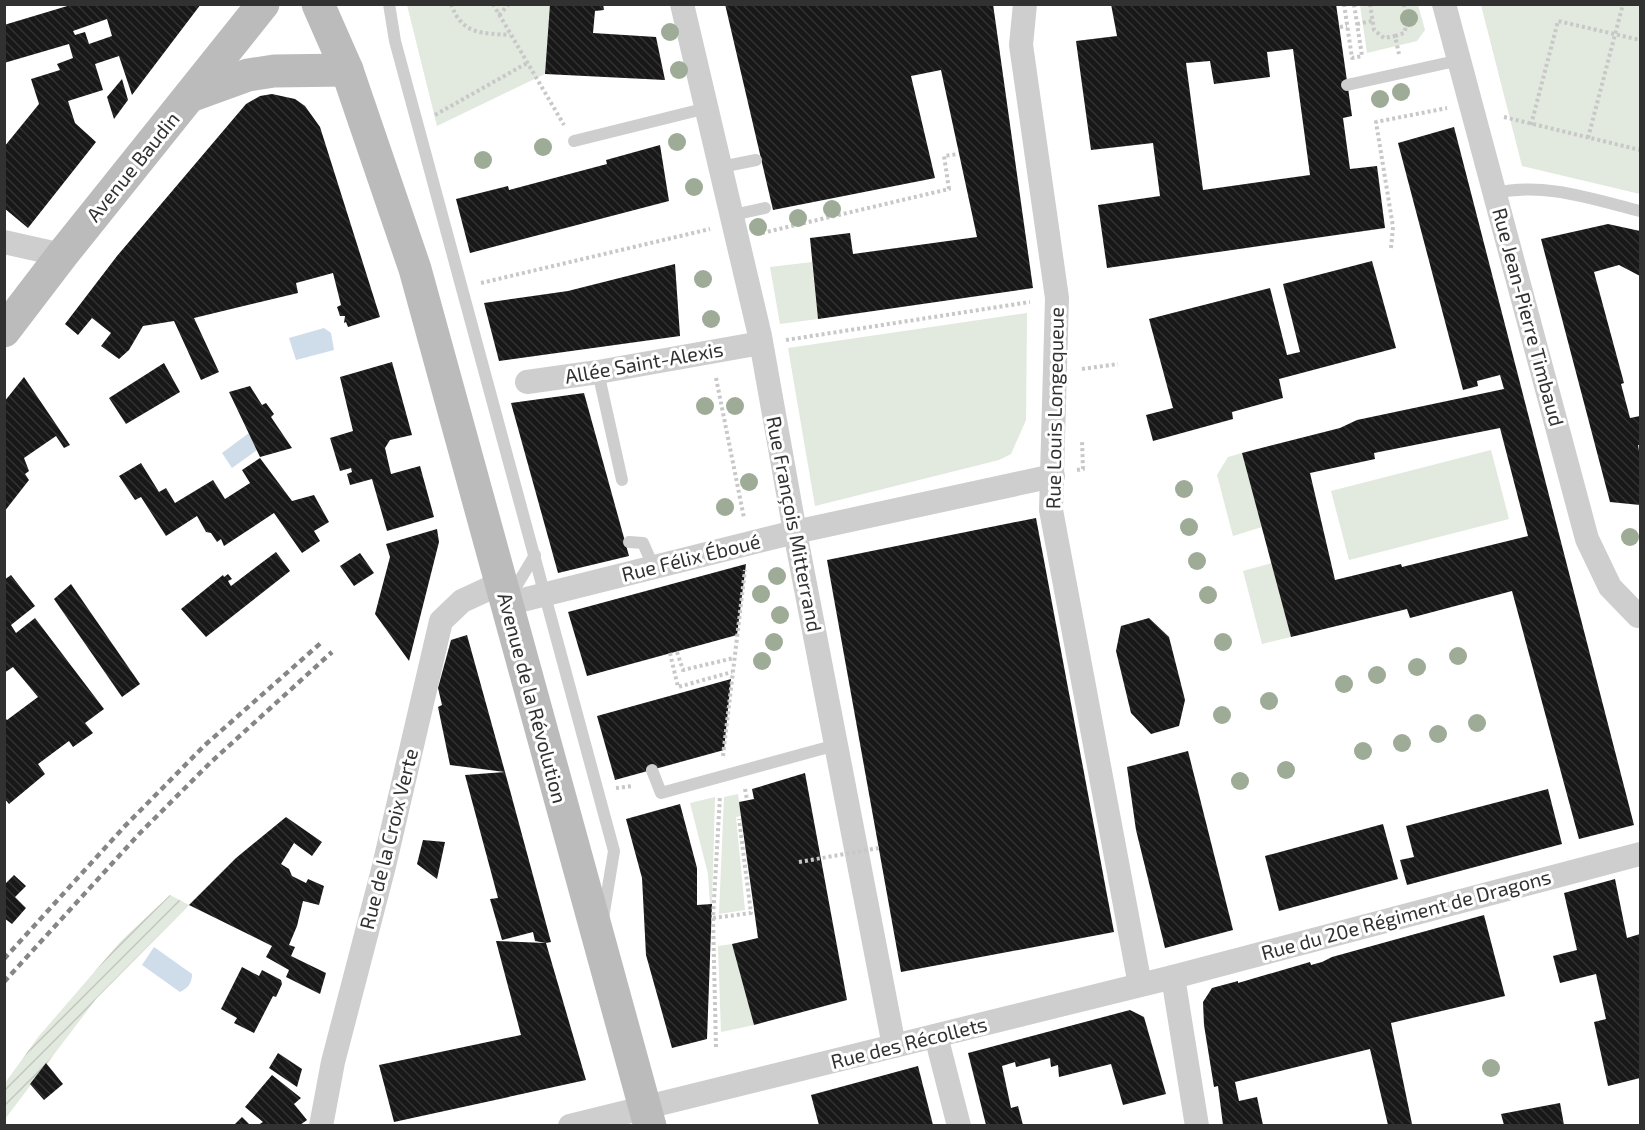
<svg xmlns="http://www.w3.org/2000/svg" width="1645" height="1130" font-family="'Exo 2',sans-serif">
<defs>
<pattern id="garden-furrows" width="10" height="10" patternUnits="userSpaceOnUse" patternTransform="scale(1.5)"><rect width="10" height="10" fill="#e2e9de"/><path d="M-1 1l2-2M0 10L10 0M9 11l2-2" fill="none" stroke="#c2c8bf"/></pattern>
<pattern id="building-back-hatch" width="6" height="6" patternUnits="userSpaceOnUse" patternTransform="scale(1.5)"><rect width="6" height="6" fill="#181818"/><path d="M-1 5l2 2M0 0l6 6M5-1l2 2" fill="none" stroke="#313131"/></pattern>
</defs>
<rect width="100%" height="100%" fill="#fff"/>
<g fill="#e2e9de">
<path d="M407 5H550L545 74 437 126Z"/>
<path d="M1360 5H1418L1425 30 1417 41 1367 53Z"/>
<path d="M1481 5H1640V194L1522 166Z"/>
<path d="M812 262 818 319 780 324 770 267Z"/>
<path d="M1027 313 1026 420 1011 454 999 460 815 506 788 348Z"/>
<path d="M1491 450 1509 519 1349 560 1331 491Z"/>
<path d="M1242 453 1262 527 1233 536 1217 475 1228 457Z"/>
<path d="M1272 563 1291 637 1262 644 1243 571Z"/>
<path d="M738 794 741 816 736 817 745 910 719 914 724 797Z"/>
<path d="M715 797 712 904H710L708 874 690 803Z"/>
<path d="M732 944 754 1025 721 1032 718 946Z"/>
</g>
<path fill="url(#garden-furrows)" d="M170 895 189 905 96 999 5 1119V1083L39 1036 121 941Z"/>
<g fill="#cfdce9">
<path d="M324 328 331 333 334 350 296 360 289 338Z"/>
<path d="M249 433 257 450 232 468 222 453Z"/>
<path d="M154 947 192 974C192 983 188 988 180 992L142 965Z"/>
</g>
<g fill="url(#building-back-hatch)" fill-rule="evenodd">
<path d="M74 4H201L132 95 119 56 95 64 103 90 68 101 75 123 96 142 28 228 4 208V147L39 104 31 79 60 70 57 64 73 58 69 44 4 63V25ZM107 19 112 36 89 44 85 32 75 35 73 31Z"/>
<path d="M550 4H603L604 10 595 11 593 33 656 37 665 80 545 74Z"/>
<path d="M725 4H993L1033 288 818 319 810 238 850 233 853 254 977 237 941 70 911 76 935 178 773 210Z"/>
<path d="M1111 4H1336L1352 116 1343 118 1350 169 1377 166 1385 228 1107 268 1098 205 1160 196 1153 143 1091 150 1076 41 1117 36ZM1293 49 1310 175 1203 190 1186 63 1210 61 1214 84 1270 77 1267 52Z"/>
<path d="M122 79 128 100 114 119 107 97Z"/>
<path d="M272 94 295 99 305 106 320 127 380 317 348 327 346 322 344 323 345 316H340L337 307 341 305 333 273 296 283 298 293 194 318 219 372 201 380 174 321 143 326 129 350 119 359 101 346 111 333 92 318 78 335 65 324 117 256 246 104 260 96Z"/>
<path d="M1454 127 1634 825 1579 839 1512 591 1410 618 1407 609 1291 637 1242 453 1340 428 1357 420 1504 389 1500 375 1477 381 1478 386 1463 390 1398 143ZM1500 428 1528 536 1402 567 1401 564 1335 580 1310 473 1375 459 1374 453Z"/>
<path d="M660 145 669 201 470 253 456 199 508 186 509 190 607 164 606 160Z"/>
<path d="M1608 224 1640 231V276L1619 265 1594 272 1624 383 1621 384 1630 418 1640 416V445H1638L1640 456V505L1610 502 1541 239Z"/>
<path d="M1372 261 1396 348 1279 379 1283 398 1232 412 1233 419 1153 441 1146 415 1173 408 1149 319 1270 288 1287 355 1300 352 1283 284Z"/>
<path d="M675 264 680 336 499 361 484 303 568 291Z"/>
<path d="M392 362 412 435 390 440 385 448 391 474 420 466 434 517 387 531 372 479 350 485 347 474 352 472 351 468 340 471 330 438 353 431 340 377Z"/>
<path d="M164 363 180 392 126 424 109 398Z"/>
<path d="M24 377 70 445 64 448 56 436 24 458 29 471 25 474 29 480 4 512V402Z"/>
<path d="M250 386 262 405 266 403 274 414 271 417 292 448 260 457 229 392Z"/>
<path d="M584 393 629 556 558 573 511 403Z"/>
<path d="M260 458 292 501 314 495 329 522 314 531 320 541 302 553 274 513 224 546 221 539 217 542 211 533 206 532 197 516 166 536 141 497 135 500 119 476 141 463 159 492 166 488 175 503 213 480 225 499 250 483 242 470Z"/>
<path d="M1036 518 1114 932 901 972 827 560Z"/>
<path d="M437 529 439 542 409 661 375 614 390 557 386 544Z"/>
<path d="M276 552 290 571 206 637 181 609 223 575 224 577 228 574 232 579 228 581 231 586Z"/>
<path d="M360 553 374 573 354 586 340 566Z"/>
<path d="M746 564 737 635 587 676 568 612Z"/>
<path d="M11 575 35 606 11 625 16 633 35 618 104 709 85 723 93 733 73 747 69 741 38 764 45 774 9 804 4 798V717L7 720 38 697 13 667 4 673V580Z"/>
<path d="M71 584 140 684 122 697 54 599Z"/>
<path d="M1149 618 1169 637 1185 700 1179 726 1151 734 1131 713 1116 651 1121 626Z"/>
<path d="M467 635 505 772 551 942 546 943 586 1080 394 1122 379 1065 521 1035 496 941 546 943 535 941 533 932 502 940 490 899 498 898 465 775 505 772 450 765 438 707 442 705 438 688 451 640Z"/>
<path d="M731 679 724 750 615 780 597 716Z"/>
<path d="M1188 751 1233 930 1165 948 1136 830 1127 767Z"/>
<path d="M805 773 847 1000 754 1025 732 944 758 938 739 802 754 799 752 789Z"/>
<path d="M1548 789 1562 844 1407 885 1400 860 1414 857 1406 826Z"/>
<path d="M680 804 697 868V905L712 904 707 1039 672 1048 646 955 642 878 626 819Z"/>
<path d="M286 817 322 842 312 856 294 843 281 864 289 869 292 876 306 883 308 879 324 886 319 905 303 901 297 926 289 945 295 947 291 956 326 973 320 994 286 977 289 970 266 957 272 946 189 905 236 858Z"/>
<path d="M1383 824 1398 879 1279 911 1265 856Z"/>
<path d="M423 840 445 842 437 879 417 864Z"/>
<path d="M14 875 26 886 15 897 26 908 12 924 4 918V885Z"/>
<path d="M1615 879 1627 938 1640 934V1078L1608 1086 1594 1022 1606 1019 1596 974 1560 983 1553 956 1577 950 1564 893Z"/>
<path d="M1484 915 1505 996 1391 1023 1412 1124 1388 1125 1370 1049 1235 1082 1239 1101 1257 1097 1263 1125H1223L1218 1086 1214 1087 1204 1025 1203 1002 1212 988 1238 981V983L1310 962 1311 965 1322 962 1332 957Z"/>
<path d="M242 967 259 976 262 970 281 980 282 984 276 997 273 996 254 1033 234 1023 237 1018 221 1009Z"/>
<path d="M1130 1010 1144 1017 1166 1094 1123 1105 1111 1064 1059 1077 1058 1065 1051 1067 1050 1058 1016 1067 1015 1062 1002 1066 1011 1108 1018 1106 1023 1125H986L968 1053Z"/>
<path d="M278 1053 302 1069 297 1087 269 1068Z"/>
<path d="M46 1063 63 1084 44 1100 30 1084Z"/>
<path d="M918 1066 933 1125H819L811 1095Z"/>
<path d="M272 1075 301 1098 294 1104 307 1120 300 1125H258L263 1122 245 1107Z"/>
<path d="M1560 1103 1564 1125H1504L1501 1114Z"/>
<path d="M242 1117 250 1125H234Z"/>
</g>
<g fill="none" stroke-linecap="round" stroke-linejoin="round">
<g stroke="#c8c8c8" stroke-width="4" stroke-dasharray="3 3" stroke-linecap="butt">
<path d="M451 4C462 35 482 33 510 35"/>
<path d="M493 4 564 125"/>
<path d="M1344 4 1352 58 1362 56 1354 4"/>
<path d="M1370 4 1374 30 1384 38 1395 36 1399 54"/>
<path d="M499 15 509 4"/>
<path d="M1357 24 1372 21"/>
<path d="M1340 27 1347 26"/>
<path d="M1395 36 1404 33 1407 24 1404 4"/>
<path d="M435 115 529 62"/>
<path d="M1504 117 1640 150"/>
<path d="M1531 125 1558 21 1640 40"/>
<path d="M1588 138 1623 4"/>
<path d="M762 233 949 189 944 156 958 154"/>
<path d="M1391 248 1393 227 1376 122 1447 108"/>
<path d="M481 283 710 229"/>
<path d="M786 340 1030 302"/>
<path d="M1082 369 1118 364"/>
<path d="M716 378 744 518"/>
<path d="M1077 470 1083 469 1082 440"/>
<path d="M677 652 683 670 734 658"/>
<path d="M670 653 678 687 732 672"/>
<path d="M723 756 745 570"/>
<path d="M616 788 633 786"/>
<path d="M745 789 747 800"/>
<path d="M713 918 751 913 739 819"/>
<path d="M716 1047 713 918 720 796"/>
</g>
<g stroke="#cecece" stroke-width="12">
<path d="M389 4 395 41 614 851 603 918"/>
<path d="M1347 85 1460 60"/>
<path d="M574 141 707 108"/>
<path d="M721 167 756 160"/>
<path d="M1495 193C1545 182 1592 199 1640 211"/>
<path d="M733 215 765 208"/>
<path d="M598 372 622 480"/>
<path d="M629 542 643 543 654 568"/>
<path d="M511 595 535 555"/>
<path d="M652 770 661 793 836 745"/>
</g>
<g stroke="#cecece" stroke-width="24">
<path d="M682 4 760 336 795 532 894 1046"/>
<path d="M1025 4 1021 45 1057 298 1051 510 1140 985"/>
<path d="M1444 4 1587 539 1610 587 1638 616"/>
<path d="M4 242 62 255"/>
<path d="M527 382 598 372 761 343"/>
<path d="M506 604 795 532 1053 476"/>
<path d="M1173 977 1197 1126"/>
<path d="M936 1036 959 1126"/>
<path d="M321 1126 333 1062 384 866 441 621 462 601 501 583"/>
<path d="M570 1126 1173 977 1640 854"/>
</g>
<g stroke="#bbb" stroke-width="33">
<path d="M318 4 347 70 415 269 650 1126"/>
<path d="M190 96 248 75 274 71 347 70"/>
<path d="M4 331 62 255 263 4"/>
</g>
<g stroke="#868686" stroke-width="4.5" stroke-dasharray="6 4.5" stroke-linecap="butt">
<path d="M4 959 124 827 205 745 323 641"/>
<path d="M4 982 139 834 210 763 332 652"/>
</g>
<path stroke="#c8c8c8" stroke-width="4" stroke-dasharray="3 3" stroke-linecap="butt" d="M799 862 879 848"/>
</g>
<g fill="#9eac97">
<circle cx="1409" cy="18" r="9"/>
<circle cx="670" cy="32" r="9"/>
<circle cx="679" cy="70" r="9"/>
<circle cx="1401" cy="92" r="9"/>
<circle cx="1380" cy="99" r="9"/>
<circle cx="677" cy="142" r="9"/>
<circle cx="543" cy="147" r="9"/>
<circle cx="483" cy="160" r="9"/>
<circle cx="694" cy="187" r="9"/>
<circle cx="832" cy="209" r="9"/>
<circle cx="798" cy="218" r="9"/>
<circle cx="758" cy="227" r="9"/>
<circle cx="703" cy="279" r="9"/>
<circle cx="711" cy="319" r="9"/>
<circle cx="705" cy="406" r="9"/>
<circle cx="735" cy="406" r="9"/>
<circle cx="749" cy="482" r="9"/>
<circle cx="1184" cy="489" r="9"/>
<circle cx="725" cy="507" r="9"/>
<circle cx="1189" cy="527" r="9"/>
<circle cx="1630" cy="537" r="9"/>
<circle cx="1197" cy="561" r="9"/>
<circle cx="777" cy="576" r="9"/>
<circle cx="761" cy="594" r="9"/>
<circle cx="1208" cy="595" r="9"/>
<circle cx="780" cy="615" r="9"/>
<circle cx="774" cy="642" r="9"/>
<circle cx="1223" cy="642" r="9"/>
<circle cx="1458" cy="656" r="9"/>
<circle cx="762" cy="661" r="9"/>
<circle cx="1417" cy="667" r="9"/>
<circle cx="1377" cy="675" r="9"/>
<circle cx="1344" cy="684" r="9"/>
<circle cx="1269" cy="701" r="9"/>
<circle cx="1222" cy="715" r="9"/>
<circle cx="1477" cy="723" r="9"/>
<circle cx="1438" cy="734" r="9"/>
<circle cx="1402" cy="743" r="9"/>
<circle cx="1363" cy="751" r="9"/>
<circle cx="1286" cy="770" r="9"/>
<circle cx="1240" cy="781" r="9"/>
<circle cx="1491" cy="1068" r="9"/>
</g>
<g text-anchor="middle" stroke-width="6" stroke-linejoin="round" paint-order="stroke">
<g font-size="20" fill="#313131" stroke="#fff">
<text transform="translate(133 167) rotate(-51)" y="7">Avenue Baudin</text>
<text transform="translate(1528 317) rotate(75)" y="7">Rue Jean-Pierre Timbaud</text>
<text transform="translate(644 363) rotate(-10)" y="7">Allée Saint-Alexis</text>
<text transform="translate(1055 408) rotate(-89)" y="7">Rue Louis Longequeue</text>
<text transform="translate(794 524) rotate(79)" y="7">Rue François Mitterrand</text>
<text transform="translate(691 558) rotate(-14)" y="7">Rue Félix Éboué</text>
<text transform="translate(532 698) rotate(75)" y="7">Avenue de la Révolution</text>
<text transform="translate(389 839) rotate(-76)" y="7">Rue de la Croix Verte</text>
<text transform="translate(1406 915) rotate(-15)" y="7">Rue du 20e Régiment de Dragons</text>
<text transform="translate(909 1043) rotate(-14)" y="7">Rue des Récollets</text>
</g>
</g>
<rect width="1645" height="1130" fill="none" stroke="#313131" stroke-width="12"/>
</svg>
